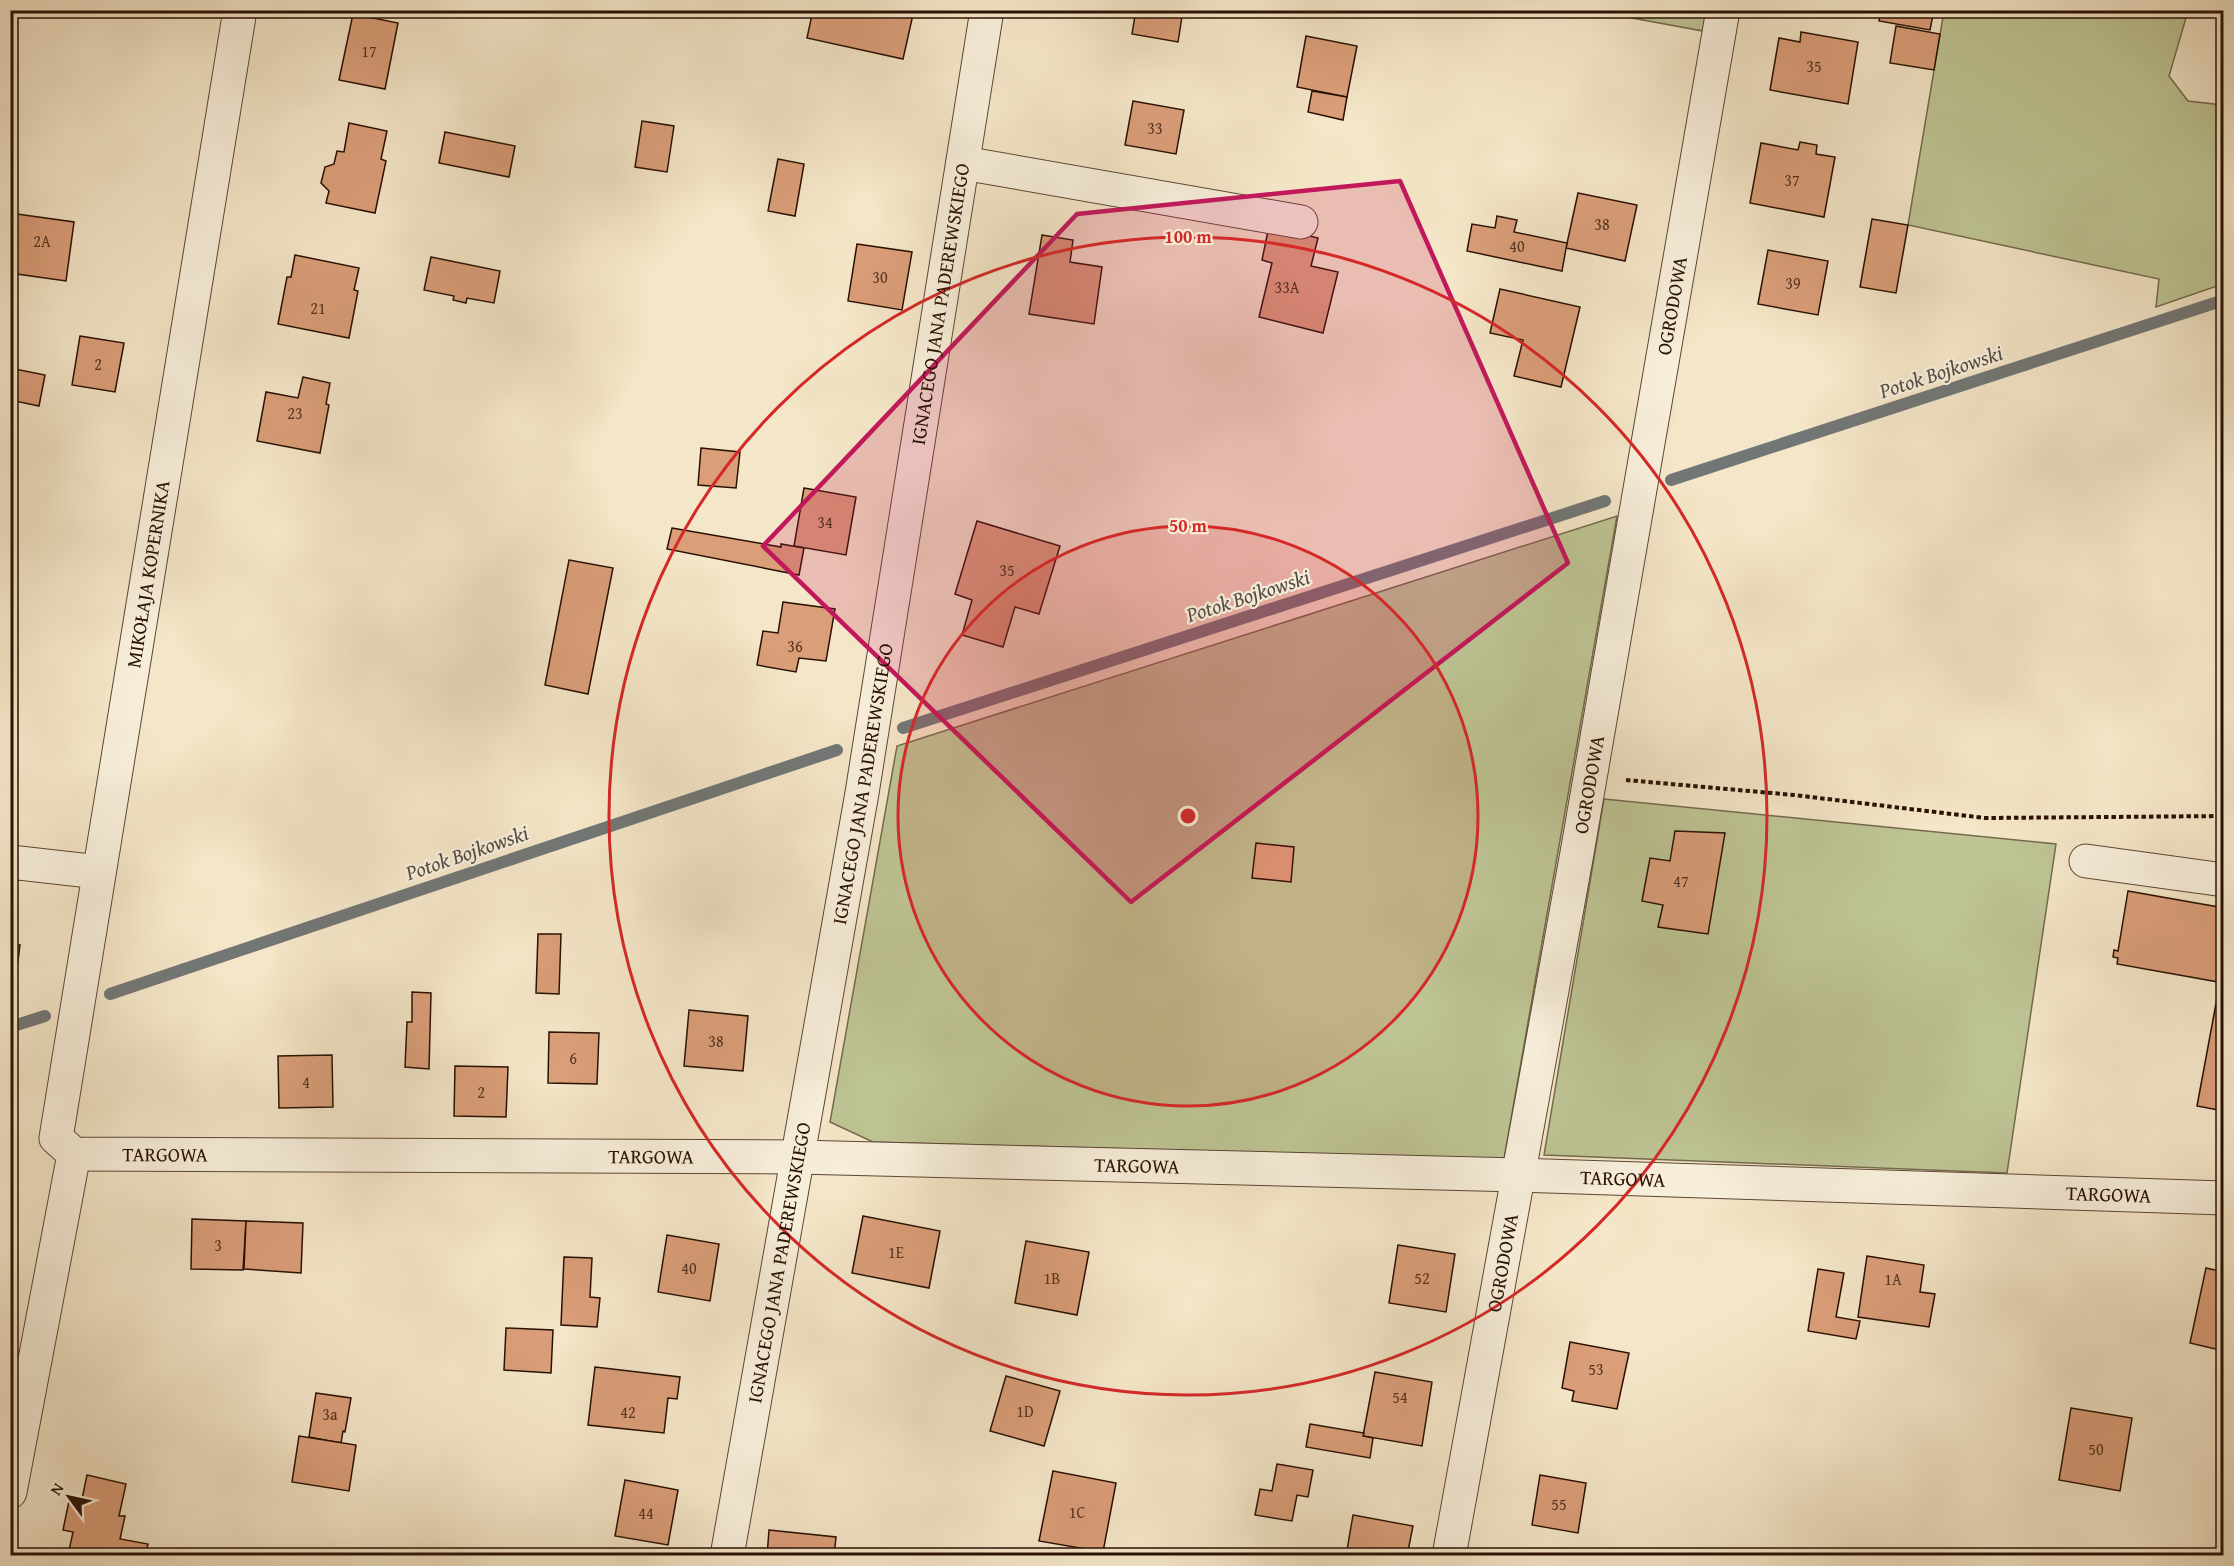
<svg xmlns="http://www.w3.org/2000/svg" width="2234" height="1566" font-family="'Gentium Book Plus',serif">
<rect width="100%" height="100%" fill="#f4e6c8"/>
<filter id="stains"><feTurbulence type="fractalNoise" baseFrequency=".00333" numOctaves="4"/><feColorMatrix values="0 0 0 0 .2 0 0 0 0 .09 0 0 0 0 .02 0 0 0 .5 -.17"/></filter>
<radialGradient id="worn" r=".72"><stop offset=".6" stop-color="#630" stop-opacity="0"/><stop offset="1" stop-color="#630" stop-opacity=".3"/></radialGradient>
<g fill="#bec494" stroke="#746a4c" stroke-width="1.5">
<path d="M1594 11H1706L1703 31Z"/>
<path d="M1944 11H2188L2169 76 2188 101 2223 105V284L2156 307 2159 279 1908 225Z"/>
<path d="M1617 516 1504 1159 873 1142 830 1122 897 746Z"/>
<path d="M1604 799 2056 844 2007 1173 1544 1155Z"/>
</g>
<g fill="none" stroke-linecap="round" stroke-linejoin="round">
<g stroke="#727776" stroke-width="12">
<path d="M1671 480 2224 300"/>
<path d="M903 728 1605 501"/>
<path d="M110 994 837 750"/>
<path d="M10 1027 45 1016"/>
</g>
</g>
<g fill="#da9e79" stroke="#291003" stroke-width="1.5">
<path d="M813 10H914L903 59 807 38Z"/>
<path d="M1136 10H1183L1178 42 1132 34Z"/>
<path d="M1881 10H1934L1930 30 1879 21Z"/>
<path d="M353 14 398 23 385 89 339 80Z"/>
<path d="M1896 26 1940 34 1934 70 1890 63Z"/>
<path d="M1801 32 1858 42 1848 104 1770 90 1779 38 1800 42Z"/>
<path d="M1306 36 1357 46 1347 97 1297 87Z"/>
<path d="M1312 91 1347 97 1343 120 1308 112Z"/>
<path d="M10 92 17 93 10 125Z"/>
<path d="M1133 101 1184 110 1176 154 1125 145Z"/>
<path d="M642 121 674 126 667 172 635 167Z"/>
<path d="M349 123 387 131 381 159 386 161 375 213 326 203 329 191 321 183 325 167 334 164 337 151 344 152Z"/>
<path d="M445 132 515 146 509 177 439 163Z"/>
<path d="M1800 142 1817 145 1816 154 1835 157 1824 217 1750 203 1761 143 1798 150Z"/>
<path d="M778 159 804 164 795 216 768 211Z"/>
<path d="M1578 193 1637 205 1625 261 1566 248Z"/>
<path d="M17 214 74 222 66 281 10 273Z"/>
<path d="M1497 216 1517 220 1514 232 1567 243 1562 271 1467 251 1472 224 1495 228Z"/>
<path d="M1872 219 1908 225 1896 293 1860 287Z"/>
<path d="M1269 226 1318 238 1311 266 1338 272 1323 333 1259 317 1272 263 1262 260Z"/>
<path d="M1042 235 1073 240 1070 262 1102 267 1094 324 1029 314Z"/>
<path d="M857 244 912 252 902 310 848 301Z"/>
<path d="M1768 250 1828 261 1818 315 1758 304Z"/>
<path d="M295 255 359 268 354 290 358 291 349 338 278 324 287 277H291Z"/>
<path d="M431 257 500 271 494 303 467 298 466 303 453 300 454 296 424 290Z"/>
<path d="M1500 289 1580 307 1561 387 1514 376 1523 340 1490 333Z"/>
<path d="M80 336 124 343 115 392 72 385Z"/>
<path d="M10 368 45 375 39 406 10 400Z"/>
<path d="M303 377 330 383 326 404 329 405 320 453 257 441 266 392 298 398Z"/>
<path d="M701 448 740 452 736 488 698 485Z"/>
<path d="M804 488 856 497 846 555 794 546Z"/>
<path d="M977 521 1060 546 1039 614 1015 607 1003 647 962 635 972 600 955 594Z"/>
<path d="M672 528 781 547V544L804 548 799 575 667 549Z"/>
<path d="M569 560 613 568 588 694 545 685Z"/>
<path d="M783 602 835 609 826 661 799 658 796 672 757 665 763 631 778 633Z"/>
<path d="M1675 831 1725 833 1708 934 1658 927 1663 905 1642 901 1650 858 1670 861Z"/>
<path d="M1256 843 1294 847 1291 882 1252 878Z"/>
<path d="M2128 891 2224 908V983L2117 964 2118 958 2113 957 2114 950 2118 951Z"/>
<path d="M538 934H561L559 994 536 993Z"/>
<path d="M10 944 20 945 12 1008H10Z"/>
<path d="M2220 982 2224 983V1111L2197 1106Z"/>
<path d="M412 992 431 993 429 1069 405 1067 407 1022H412Z"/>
<path d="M689 1010 748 1016 743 1071 684 1066Z"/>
<path d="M549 1032 599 1033 597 1084 548 1083Z"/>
<path d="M332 1055 333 1107 279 1108 278 1056Z"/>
<path d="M455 1066 508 1067 506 1117 454 1116Z"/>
<rect x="10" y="1140" width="2" height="64"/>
<path d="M863 1216 940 1231 929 1288 852 1273Z"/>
<path d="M192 1219 246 1221 243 1270 191 1269Z"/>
<path d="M246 1221 303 1223 301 1273 244 1269Z"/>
<path d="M667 1235 719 1244 710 1301 658 1292Z"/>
<path d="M1026 1241 1089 1252 1077 1315 1015 1303Z"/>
<path d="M1398 1245 1455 1254 1446 1312 1389 1303Z"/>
<path d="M1867 1256 1924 1265 1920 1292 1935 1294 1929 1327 1858 1317Z"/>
<path d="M564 1257 592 1258 590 1297 600 1298 597 1327 561 1325Z"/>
<path d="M2206 1268 2224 1272V1351L2190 1343Z"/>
<path d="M1818 1269 1844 1273 1836 1317 1860 1321 1856 1339 1808 1331Z"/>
<path d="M506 1328 553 1330 551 1373 504 1370Z"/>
<path d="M1570 1342 1629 1353 1617 1409 1572 1401 1574 1391 1562 1388Z"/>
<path d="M595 1367 680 1377 677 1399 668 1398 664 1433 588 1425Z"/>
<path d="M1375 1372 1432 1382 1422 1446 1363 1436Z"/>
<path d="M1006 1376 1060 1391 1044 1446 990 1431Z"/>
<path d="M316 1393 351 1398 345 1432 343 1431 341 1443 309 1437Z"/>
<path d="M2071 1408 2132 1418 2120 1491 2059 1480Z"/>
<path d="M1310 1424 1364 1433 1363 1436 1373 1438 1370 1458 1306 1447Z"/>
<path d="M299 1436 356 1445 349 1491 292 1482Z"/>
<path d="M1277 1464 1313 1470 1308 1497 1297 1495 1292 1521 1255 1515 1260 1489 1272 1491Z"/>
<path d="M1053 1471 1116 1483 1103 1552 1039 1541Z"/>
<path d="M87 1475 126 1484 119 1516H125L120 1539 148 1544 145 1556 68 1555 73 1532 63 1530 69 1501 81 1504Z"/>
<path d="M1540 1475 1586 1483 1578 1533 1532 1525Z"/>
<path d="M625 1480 678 1490 668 1545 615 1536Z"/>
<path d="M1353 1515 1413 1526 1407 1556H1346Z"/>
<path d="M769 1530 836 1537 834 1556H767Z"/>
</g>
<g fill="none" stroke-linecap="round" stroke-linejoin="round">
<defs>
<g id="minor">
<path id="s1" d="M240 10 56 1138 74 1154 797 1157 1518 1175 2224 1198"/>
<path d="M963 163 1301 222"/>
<path d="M2086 861 2224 880"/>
<path d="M10 862 99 872"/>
<path d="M10 1492 74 1154"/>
<path id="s2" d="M727 1556 862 793 987 10"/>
<path id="s3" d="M1449 1556 1577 853 1723 10"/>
</g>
</defs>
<use href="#minor" stroke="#5c4634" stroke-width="35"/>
<path stroke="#291003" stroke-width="4" stroke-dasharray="4.5 3" stroke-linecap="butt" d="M1626 780 1794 795 1985 818 2224 816"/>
<use href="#minor" stroke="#f8efdb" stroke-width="33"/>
</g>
<path fill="#c2185b" fill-opacity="0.2" stroke="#c2185b" stroke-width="4.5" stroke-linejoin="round" d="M1400 181 1568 563 1131 902 763 546 1077 214Z"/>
<circle cx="1188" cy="816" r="290" fill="#d62828" fill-opacity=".12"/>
<g fill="none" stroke="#d62828" stroke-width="3">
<circle cx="1188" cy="816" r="290"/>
<circle cx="1188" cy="816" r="579"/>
</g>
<g text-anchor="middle" stroke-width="4.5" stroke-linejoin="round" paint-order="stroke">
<g font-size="16" fill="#553420">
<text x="369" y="57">17</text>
<text x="1814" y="72">35</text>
<text x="1155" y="134">33</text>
<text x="1792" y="186">37</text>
<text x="1602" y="230">38</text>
<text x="42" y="247">2A</text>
<text x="1517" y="252">40</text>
<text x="880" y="283">30</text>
<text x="1793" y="289">39</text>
<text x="1287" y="293">33A</text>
<text x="318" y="314">21</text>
<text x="98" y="370">2</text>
<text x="295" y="419">23</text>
<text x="825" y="528">34</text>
<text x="1007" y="576">35</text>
<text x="795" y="652">36</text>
<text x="1681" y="887">47</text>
<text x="716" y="1047">38</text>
<text x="573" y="1064">6</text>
<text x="306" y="1088">4</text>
<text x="481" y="1098">2</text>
<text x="218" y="1251">3</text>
<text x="896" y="1258">1E</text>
<text x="689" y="1274">40</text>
<text x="1052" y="1284">1B</text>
<text x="1422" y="1284">52</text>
<text x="1893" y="1285">1A</text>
<text x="1596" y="1375">53</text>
<text x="1400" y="1403">54</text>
<text x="1025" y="1417">1D</text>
<text x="628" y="1418">42</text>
<text x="330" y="1420">3a</text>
<text x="2096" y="1455">50</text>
<text x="1559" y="1510">55</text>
<text x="1077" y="1518">1C</text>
<text x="646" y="1519">44</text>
</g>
<g font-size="20" fill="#291003" stroke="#f8efdb">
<text dy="7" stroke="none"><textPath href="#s2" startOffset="1270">IGNACEGO JANA PADEREWSKIEGO</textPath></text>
<text dy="7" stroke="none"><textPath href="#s3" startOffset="1270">OGRODOWA</textPath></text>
<text transform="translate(148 574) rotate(-81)" y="7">MIKOŁAJA KOPERNIKA</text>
<text dy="7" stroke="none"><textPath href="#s3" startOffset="784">OGRODOWA</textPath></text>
<text dy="7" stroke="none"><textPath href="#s2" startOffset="784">IGNACEGO JANA PADEREWSKIEGO</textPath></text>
<text dy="7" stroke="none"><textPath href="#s1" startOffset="1258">TARGOWA</textPath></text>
<text dy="7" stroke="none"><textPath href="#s1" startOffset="1744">TARGOWA</textPath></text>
<text dy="7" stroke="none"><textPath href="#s1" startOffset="2230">TARGOWA</textPath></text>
<text dy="7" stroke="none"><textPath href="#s1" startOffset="2716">TARGOWA</textPath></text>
<text dy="7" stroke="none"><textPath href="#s1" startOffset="3202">TARGOWA</textPath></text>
<text dy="7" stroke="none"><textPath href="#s3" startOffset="298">OGRODOWA</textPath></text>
<text dy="7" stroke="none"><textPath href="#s2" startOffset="298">IGNACEGO JANA PADEREWSKIEGO</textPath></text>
</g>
<g font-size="21" font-style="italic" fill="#544c46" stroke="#f8efdb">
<text transform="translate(1941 372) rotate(-18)" y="7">Potok Bojkowski</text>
<text transform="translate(1248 596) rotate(-18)" y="7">Potok Bojkowski</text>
<text transform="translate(467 853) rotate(-19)" y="7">Potok Bojkowski</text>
</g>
</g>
<circle cx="1188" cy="816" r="9" fill="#d62828" stroke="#f8efdb" stroke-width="3"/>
<g font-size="18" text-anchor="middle" font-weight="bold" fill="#d62828" stroke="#f8efdb" stroke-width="4.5" stroke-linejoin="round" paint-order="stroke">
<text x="1188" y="243">100 m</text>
<text x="1188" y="532">50 m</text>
</g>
<rect width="2234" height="1566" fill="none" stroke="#f4e6c8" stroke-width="36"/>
<rect x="12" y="12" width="2210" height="1542" fill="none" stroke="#291003" stroke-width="3"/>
<rect x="18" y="18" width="2198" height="1530" fill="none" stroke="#291003" stroke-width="1.5"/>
<g transform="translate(69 1497) rotate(303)" stroke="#f8efdb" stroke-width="4.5" paint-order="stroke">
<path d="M0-4.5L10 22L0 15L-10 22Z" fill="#291003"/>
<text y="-9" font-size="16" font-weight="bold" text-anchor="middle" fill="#291003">N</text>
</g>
<rect width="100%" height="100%" filter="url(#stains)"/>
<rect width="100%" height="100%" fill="url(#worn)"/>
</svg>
